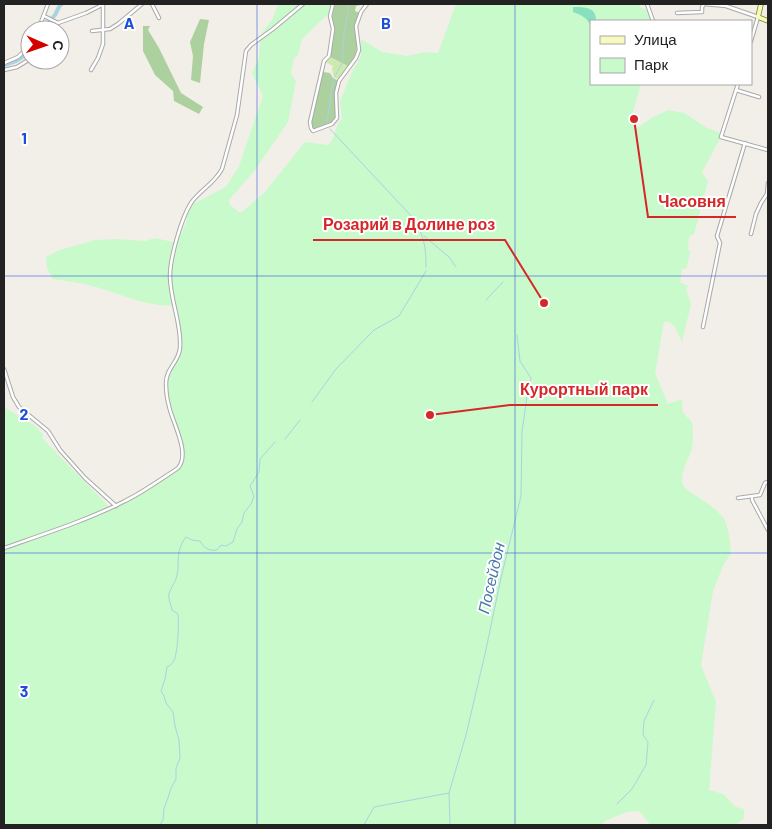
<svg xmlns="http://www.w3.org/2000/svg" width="772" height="829" font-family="Barlow,sans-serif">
<rect width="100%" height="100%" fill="#f2efe9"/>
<path fill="#cdebb0" d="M330 57 348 66 338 80 333 75 332 68 333 66 325 62Z"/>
<g fill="#add19e">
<path d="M335 4H365L356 6 355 11 360 13C358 18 356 23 356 28 356 47 361 50 348 66L330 57 335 29 332 17Z"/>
<path d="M200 19 209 20 204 44 200 83 191 80 193 56 190 42Z"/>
<path d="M143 26H150L148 30 159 48 181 93 203 107 199 114 174 101 173 91 155 75 143 51Z"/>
<path d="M323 72 330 73 333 78 339 81 335 93 336 117 331 124 313 130 311 128V122Z"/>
</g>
<path fill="#c8facc" d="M278 4H331L328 14 302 39 298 55 294 58 291 74 296 81 288 122 255 170 229 200 230 205 239 212H242L265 192 305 142 328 145C336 138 334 126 342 119L340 101 352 72 361 56V39L382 52 407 56 425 52 438 53 456 4H633L640 5 641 8 646 9 650 16 651 21H591V84H641L631 119 637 128 653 117 668 110 684 113 707 128 721 133 720 139 702 172 708 181 694 234 689 237 688 250 690 252 687 268 682 269 680 282 688 286 686 289 691 304 682 342 675 327 670 322H664L655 373 668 404 683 399C678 419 693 414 693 429 693 435 693 442 692 448 689 459 679 473 683 485 686 490 693 494 698 497 706 502 719 511 724 519 729 529 730 542 731 553L723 566 713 591 701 665 716 702 709 790 723 794 736 807 744 809V818L735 825H649V823L639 811 626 812 603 822 604 825H4V407L34 425 43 434 42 438 111 509 131 500 180 468C192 451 172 420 169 402 169 396 167 389 168 383 170 373 177 364 180 354 185 339 178 320 176 305 150 308 120 294 96 287 82 283 67 281 53 279L47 268 46 257 60 250 95 240 116 239 145 241 155 238 177 243 186 223 187 215 193 204 226 187 239 166 263 96 252 73 259 58 260 41 262 33 273 18Z"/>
<path fill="#88e0be" d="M573 7C584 7 597 7 596 21H591V26C587 18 582 15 573 12Z"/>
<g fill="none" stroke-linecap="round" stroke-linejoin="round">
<g stroke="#aad3df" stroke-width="1">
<path d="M327 122 333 80 342 63 344 34 349 4"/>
<path d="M330 129 414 219C424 237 426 246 426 267"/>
<path d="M424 236 449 257 456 267"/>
<path d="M486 300 503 282"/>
<path d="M312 402 336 369 374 330 399 316 426 271"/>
<path d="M285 439 300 420"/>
<path d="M617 804 632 789 646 765 648 742 643 735 644 721 654 700"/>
<path d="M160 825 163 820 164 808 168 798 171 788 176 779V768L180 758 179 740 175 726 173 712 166 703 164 696 161 691 165 679 167 667C169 666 172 664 173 662 178 656 179 622 178 614L172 610C171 605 168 598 169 594 170 589 174 584 176 579 181 562 174 553 186 537L192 540 200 541C204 548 208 551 217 550L221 545 226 546 233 542 237 529 242 522 244 513 251 504 254 496 250 486 259 472 260 459 275 442"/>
<path d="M364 825 374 807 449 793"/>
<path d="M450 825 449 793 466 735 485 654 501 578 521 496 522 432 527 396 531 378 520 361 517 335"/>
</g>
<g stroke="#aad3df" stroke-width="4">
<path d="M42 30 55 15 60 5 62 4"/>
<path d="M4 65 16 61 30 52"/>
</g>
<defs>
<g id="minor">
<path d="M152 4 159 18"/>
<path d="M333 4 330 16 333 29 329 56 324 61 310 122 311 128 313 131 332 124 337 118 336 93 339 81 356 58 359 50 356 26 361 12 367 4"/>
<path d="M647 4 653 21"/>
<path d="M704 4 726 6 758 17 751 41"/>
<path d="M677 13 702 12V7L704 4"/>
<path d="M44 16 58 23"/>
<path d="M38 30 48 4"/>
<path d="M51 30 58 23 86 13 102 5"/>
<path d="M92 31 110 29 118 24 142 4"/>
<path d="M4 63 18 57 30 45"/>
<path d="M4 70 17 67 30 59"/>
<path d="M91 70 98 58 103 44V4"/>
<path d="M738 84 721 137 768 150"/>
<path d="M736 90 759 97"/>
<path d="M751 234 756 214 761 203 767 194 768 183"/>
<path d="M703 327 720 243 717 236 745 143"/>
<path d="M4 369 13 397 19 407 48 431 60 450 85 478 116 506"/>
<path d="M752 497V500L768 530"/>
<path d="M738 498 760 495 765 483 768 482"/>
<path d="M4 548C44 534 85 521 123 502 142 493 160 480 178 468 191 453 172 422 169 406 167 399 166 391 166 383 166 368 179 362 180 348 182 324 170 300 170 276 170 258 181 219 191 203 200 190 214 184 222 169L237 115 246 51 251 45 273 29 303 4"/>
</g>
<path id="secondary" d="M761 4 758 17 768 21"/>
</defs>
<use href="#minor" stroke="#a9a9a9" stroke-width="4.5"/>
<use href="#secondary" stroke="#707d05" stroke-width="5.5"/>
<use href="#minor" stroke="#fff" stroke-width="2.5"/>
<use href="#secondary" stroke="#f7fabf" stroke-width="4"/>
</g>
<path fill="none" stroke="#1d4ed8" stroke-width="1" stroke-opacity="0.55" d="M257 4V825M515 4V825M4 276H768M4 553H768"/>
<g text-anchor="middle" stroke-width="4" stroke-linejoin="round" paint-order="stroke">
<g font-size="16" font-style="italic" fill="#4a7aab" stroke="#fff">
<text transform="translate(491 578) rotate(-77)" y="6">Посейдон</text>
</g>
</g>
<g font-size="16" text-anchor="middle" font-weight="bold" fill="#1d4ed8" stroke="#fff" stroke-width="4" stroke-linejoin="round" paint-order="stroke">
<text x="129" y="29">A</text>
<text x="386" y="29">B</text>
<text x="24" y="144">1</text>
<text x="24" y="420">2</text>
<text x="24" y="697">3</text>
</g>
<path fill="none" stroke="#d62828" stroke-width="2" d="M634 119L648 217H736M544 303L505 240H313M430 415L510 405H658"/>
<g fill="#d62828" stroke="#fff" stroke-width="2">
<circle cx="634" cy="119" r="5"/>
<circle cx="544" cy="303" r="5"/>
<circle cx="430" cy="415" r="5"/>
</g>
<g font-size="16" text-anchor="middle" font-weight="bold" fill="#d62828" stroke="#fff" stroke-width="4" stroke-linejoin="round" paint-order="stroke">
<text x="692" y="207">Часовня</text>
<text x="409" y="230">Розарий в Долине роз</text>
<text x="584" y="395">Курортный парк</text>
</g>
<rect width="772" height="829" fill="none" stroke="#222222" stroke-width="10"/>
<rect x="590" y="20" width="162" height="65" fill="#ffffff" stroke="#a7a7a7"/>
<rect x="600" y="36" width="25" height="8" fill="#f7fabf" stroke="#a7a7a7"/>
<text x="634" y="45" font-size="15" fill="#222222">Улица</text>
<rect x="600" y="58" width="25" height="15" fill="#c8facc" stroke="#a7a7a7"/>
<text x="634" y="70" font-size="15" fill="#222222">Парк</text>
<g transform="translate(45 45) rotate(92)"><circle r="24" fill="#ffffff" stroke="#a7a7a7"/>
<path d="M0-4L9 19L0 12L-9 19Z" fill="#d40000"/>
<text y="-8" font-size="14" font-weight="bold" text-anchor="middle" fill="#222222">С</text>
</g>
</svg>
